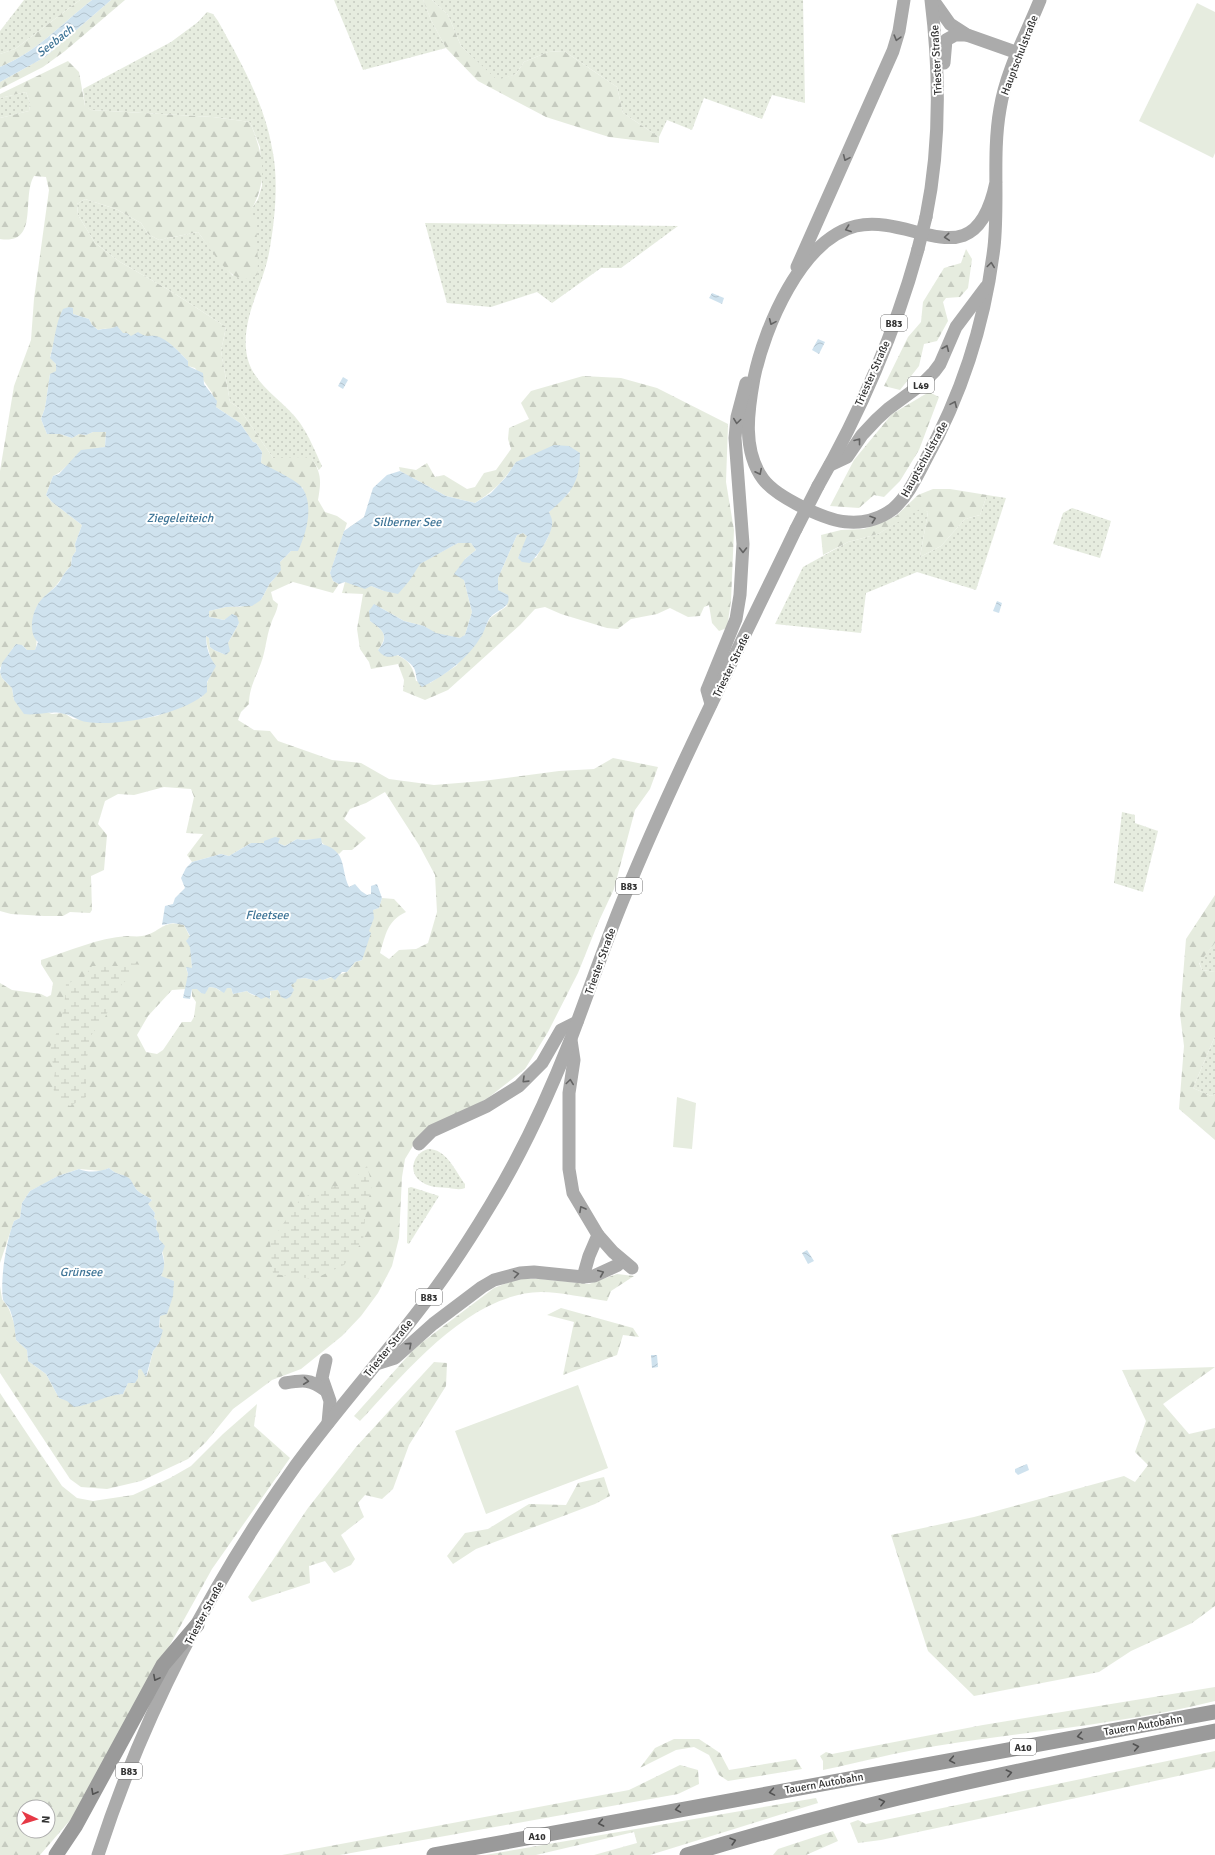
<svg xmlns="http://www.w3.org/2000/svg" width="1215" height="1855" font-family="Signika,sans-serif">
<defs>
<pattern id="grass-dots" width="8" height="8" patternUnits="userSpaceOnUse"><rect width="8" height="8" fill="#e6ecdf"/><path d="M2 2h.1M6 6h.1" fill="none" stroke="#c6cbc0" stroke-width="1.8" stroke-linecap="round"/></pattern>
<pattern id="forest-firs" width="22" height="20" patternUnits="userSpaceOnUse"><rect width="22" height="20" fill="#e6ecdf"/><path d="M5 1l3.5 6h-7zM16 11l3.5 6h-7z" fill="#c6cbc0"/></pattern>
<pattern id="wetland-marsh" width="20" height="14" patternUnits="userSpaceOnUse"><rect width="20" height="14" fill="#e6ecdf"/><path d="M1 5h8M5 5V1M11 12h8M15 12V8" fill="none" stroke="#c6cbc0"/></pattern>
<pattern id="water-waves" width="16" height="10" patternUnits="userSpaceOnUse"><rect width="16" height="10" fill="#cfe2ee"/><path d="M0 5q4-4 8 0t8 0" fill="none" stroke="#b2c2cd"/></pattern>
</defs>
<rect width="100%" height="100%" fill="#fff"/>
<g fill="url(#grass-dots)">
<path d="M24 0H80L15 49 0 54V31Z"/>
<path d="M334 0H423L431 20 446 48 363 70Z"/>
<path d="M432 0H803L805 103 772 95 762 119 704 98 692 130 667 120 659 137 623 113 617 87 564 51 548 52 524 62 516 74 497 81 461 46 448 15Z"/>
<path d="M207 12 213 14 218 21C240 61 264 102 272 148 279 179 275 221 269 253 263 285 243 315 246 349 249 384 281 397 300 423 309 436 315 451 322 466L319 470 312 459 273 458 239 408 230 402 221 351 226 327 169 290 120 262 95 243 78 215 77 204 85 199 116 209 141 223 148 234 159 240 198 232 218 259 233 276 248 214 258 199 262 186 260 147 250 122 213 117 91 110 85 107 83 89 171 42 198 22Z"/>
<path d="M26 92 30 103 29 111 0 118V98Z"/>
<path d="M425 223 678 226 621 268H601L552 303 537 292 491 307 447 303Z"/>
<path d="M987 495 1006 498 976 590 917 572 866 593 861 633 775 624 803 567 848 542 878 534 920 508 928 512 920 557 941 546 965 519 980 515Z"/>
<path d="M1072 508 1111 521 1100 558 1053 544 1063 513Z"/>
<path d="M1122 812 1135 815V823L1158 831 1143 892 1114 883Z"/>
<path d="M1215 943V972L1202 970 1199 962Z"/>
<path d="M1215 1036V1094L1211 1096 1193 1088Z"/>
<path d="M428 1149C447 1149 455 1171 465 1184V1188C460 1190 455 1189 449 1188 440 1187 430 1188 422 1182 407 1173 413 1153 428 1149Z"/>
<path d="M411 1187 439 1196 409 1244 407 1243 408 1191V1188Z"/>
</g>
<g fill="url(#forest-firs)" fill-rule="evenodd">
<path d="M80 0H92C61 24 37 52 0 67V54L15 49Z"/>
<path d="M111 0H125L65 51 43 67 0 89V82L45 57Z"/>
<path d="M423 0H432L448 15 461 46 497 80 516 74 524 62 548 52 564 51 617 87 623 113 659 137V143L609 137 546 117 478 81 446 48 431 20Z"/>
<path d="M68 61 79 72 85 106 91 110 213 117 250 122C264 157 269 180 249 214L256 221 258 263 257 275C253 277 248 279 245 279 227 279 208 245 198 232L159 240 148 234 141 223 116 209 85 199 77 204 78 215 95 243 120 262 169 290 226 327 221 351 230 402 239 408 273 458 304 457 312 459C322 474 321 482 318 500L325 512 337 516 347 523 330 573 333 581 339 584 333 593 293 582 271 592 273 600 278 604C277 612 273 617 271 624 266 637 266 650 261 663 256 677 249 688 249 704L241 712 238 720 254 730 270 731 278 741 332 760 361 763 389 779 434 785 483 781 559 771 594 769 613 758 658 767 650 789 635 810 614 889 598 923 578 973 548 1032 525 1069 488 1098 419 1136 405 1159 402 1177 399 1238 392 1266 378 1293 361 1316 342 1336 301 1369 272 1380 233 1409 206 1442 188 1459 141 1481 107 1489 81 1487 70 1479 0 1373V1286L2 1299 9 1309 15 1326 16 1340 27 1350 28 1361 46 1374 59 1398C80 1405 102 1395 123 1394L128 1383 138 1378V1370L141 1369 147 1376 153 1351 159 1343 160 1315 174 1281 161 1277C162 1272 165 1265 164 1260 164 1255 158 1232 156 1229L157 1221 154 1218 155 1213 148 1204 152 1200C148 1196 142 1195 138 1191 134 1188 133 1182 128 1178 121 1173 118 1176 109 1168L102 1171 79 1169 58 1176 38 1187 30 1191 22 1203 20 1218 14 1221 0 1263V983L12 990 41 994 47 997 51 995 53 983 41 964V960C69 951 98 938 127 936 132 936 137 937 142 936 161 933 162 919 184 925L190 937 192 969 186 968 188 974 186 989 172 990 148 1016 137 1035 146 1052 157 1054 163 1050 182 1022H191L194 1017 196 1002 192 996V989L197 988 201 993 209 987 216 988 220 991 227 988H231L233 994 247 991C254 998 262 997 271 995L270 991 278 990 281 997 296 979 305 978 317 981 320 978 323 980 347 972 355 962 362 960 373 910 379 908 382 898 394 899 406 912C387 921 386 934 380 953L389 959 399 950 416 949 428 943 437 912 435 875 419 845 385 792 366 803 350 809 344 819 366 838 352 850H343L339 854C332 850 323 845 318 839L305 840 297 839 285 846 278 843H251L229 856 221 854 192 862 187 855 203 834 186 833 194 797 191 789 164 787 134 795 118 794 105 801 98 824 107 835 104 870 91 876 92 910 90 913 70 912 63 916H44L11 914 0 911V672L2 678 12 688 14 700 52 714 64 713 73 719 111 722 141 719 157 716 202 697C206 685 212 674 211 661 210 652 206 645 206 636L209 638 210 647 214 650 226 655 228 643 239 623 232 615 224 620 209 617V611L226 607H240L261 600 270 583 274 579 280 562 291 551 303 488 261 463 262 452 256 443 253 442 240 423 216 407 212 393 195 368 188 366V361C182 355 175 347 167 342 156 336 143 339 131 336 119 333 110 326 98 330L92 325 89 319 73 314 56 336 50 357 56 364V372L50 374 45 408 41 419 47 434H60L72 438 79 434 86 435 93 432H106L105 447C93 449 81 456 71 463 64 467 61 473 53 476L46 495 52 502 82 525 75 544 76 551 72 557 71 566C65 571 63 577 58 583 50 594 37 600 34 614 31 627 40 635 35 651L27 650 22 645 13 648 0 668V471L14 386 31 340 34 299 49 190 46 177 34 176C21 198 40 245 0 239V118L29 111 30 103 26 92 0 98V94Z"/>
<path d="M966 249 972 259 968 288 960 297 946 298 943 302 948 321 937 341 924 344 919 366 900 390 884 386 908 337 921 322 923 302 944 268 961 263Z"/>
<path d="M583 376 621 378 657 388 728 424 726 482 734 530 731 601 727 628 719 631 712 623 709 605 704 607 700 616 688 617 670 608 657 614 631 619 618 629 607 628 561 614 545 607 535 609 520 625 448 690 425 700 403 691 404 680 398 664 371 669 369 662 360 649 357 629 363 594 342 593 345 582 371 586 384 591 410 580 419 564 458 543H471L476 550 465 559 464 580 472 612 465 635 460 638 436 634 424 626 404 621 374 604 370 621C384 630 389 636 378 650 400 656 411 656 416 681L430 683 456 666 481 635 490 618 507 606 498 590V578L517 535 523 533 528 536 518 558H536C545 541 556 532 549 512L570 492 516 462C504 481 494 491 475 503L446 496 400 471 399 467 416 470 427 463 435 477 444 475 467 489 475 487 484 473 496 470 511 449 508 439 509 428 529 419 521 403 531 391Z"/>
<path d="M929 392 939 397 919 450 900 481 884 497 874 495 859 508 830 506 854 460 892 414Z"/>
<path d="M933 489H950L987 495 980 515 965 519 941 546 920 557 928 512 920 509 878 534 848 542 823 555 821 535 841 530 864 529 880 523 896 516 918 495Z"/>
<path d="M1215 895V943L1199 963 1202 970 1215 972V1036L1193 1088 1211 1096 1215 1094V1140L1179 1109 1184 1046 1180 1014 1186 939Z"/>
<path d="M617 1274 634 1276 611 1291 607 1301C586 1298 561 1292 541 1292 469 1293 405 1373 360 1421L354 1416 416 1347 494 1288 517 1279H541L589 1284Z"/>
<path d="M561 1308 633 1328 639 1337 623 1335 617 1355 563 1375 574 1322 547 1315Z"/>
<path d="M434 1362 447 1363 446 1386 409 1445 393 1489 382 1499 365 1495 358 1503 364 1517 341 1535 355 1559 351 1565 334 1573 325 1561 309 1566 310 1583 252 1602 248 1597 308 1508 356 1447Z"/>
<path d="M1215 1367 1163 1404 1189 1434 1215 1428V1606L1192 1623 1131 1651 1099 1672 974 1696 928 1651 891 1535 974 1517 1124 1476 1135 1482 1148 1465 1135 1452 1146 1421 1122 1370Z"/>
<path d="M0 1393 62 1486 77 1498 93 1501 133 1495 170 1478 191 1466 223 1434 257 1404 254 1426 290 1458 212 1569 78 1811 40 1855H0ZM24 1807H48V1831H24Z"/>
<path d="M604 1477 610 1496 595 1504 476 1549 453 1564 447 1556 465 1533 488 1529 529 1504 566 1505 578 1483Z"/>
<path d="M1215 1687V1701C1124 1724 1029 1731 936 1746 898 1752 861 1762 823 1770V1761L820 1756 826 1752 832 1754 983 1725Z"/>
<path d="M674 1739H699L720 1753 729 1770 796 1759 802 1769 728 1781 719 1775 709 1755 694 1747 676 1750 640 1768 655 1748Z"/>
<path d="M1215 1751V1768L881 1840 858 1843 850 1823 858 1820 866 1824Z"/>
<path d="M680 1765 698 1770 699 1784 678 1794 340 1855H282L629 1790Z"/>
<path d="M816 1798 818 1803 650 1855H594L637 1843 634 1832 536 1855H485Z"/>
<path d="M833 1831 838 1841 806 1855H773L778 1849Z"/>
</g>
<g fill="url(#wetland-marsh)">
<path d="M130 963 144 965 122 984 104 1019 92 1034 86 1062V1097L70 1106 55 1097 53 1086 55 1071 49 1049C61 1026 65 1009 66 983L82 980 92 966H118Z"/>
<path d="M367 1166 372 1185 366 1209 363 1241 344 1265 314 1279 273 1274 270 1243 301 1198 334 1186 346 1187Z"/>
</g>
<g fill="#e6ecdf">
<path d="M1197 3 1215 12V153L1213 158 1139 121Z"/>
<path d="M677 1097 696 1103 692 1149 673 1147Z"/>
<path d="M578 1385 608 1468 486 1514 455 1431Z"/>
</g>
<g fill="url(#water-waves)">
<path d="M92 0H111L45 57 0 82V67C37 52 61 24 92 0Z"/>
<path d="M712 293 724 298 722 304 709 298Z"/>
<path d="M69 307 73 308V314L89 319 92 325 98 330C105 328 110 330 117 326L123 333H127L131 336 138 332C147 338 147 335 156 336 168 339 180 353 188 361V366L203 373 204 384 217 401 216 407 240 423 253 442 256 443 262 452 261 463C272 469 298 480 303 489 314 507 306 534 298 551H291L280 562 281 570 274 579 270 583 261 600 252 606 226 607 209 611V617L224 620 232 614 237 616 239 623 228 643 230 651 226 655 214 650 210 647 209 638 206 636C206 647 209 657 216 666L207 682V692C186 714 117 727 87 722 78 721 72 715 64 714 52 710 37 716 24 714L14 700 12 688 2 678 0 672 2 663 16 644 22 645 27 650H35L38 642C28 633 32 614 38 604 43 596 52 591 58 584 63 577 65 571 71 566L72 557 76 551 75 544 82 525 52 502 46 495 53 476 59 474 81 450 105 447 106 432H93L86 435 79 434 72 438 60 434H47L41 419 45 408 50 374 56 371V364L50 358C55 341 55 324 63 309Z"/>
<path d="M818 339 825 342 819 354 812 350Z"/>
<path d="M343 377 348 380 343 389 338 386Z"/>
<path d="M554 445 569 446 580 453C579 484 572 492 549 512 550 515 552 518 552 521 554 532 538 556 530 563L522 562 518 558 527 536 523 533 517 535 498 578V590L508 595C512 609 496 609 489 619 486 624 485 630 482 635 468 659 446 675 422 687 414 679 418 677 414 668 411 663 403 658 398 655 389 658 384 658 378 650 390 636 383 630 370 621L369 611 374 604 404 621 424 626 436 633 460 638 465 635 472 612 464 580 454 574 465 559 476 550 471 543H458L420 564 410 580 398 594 384 591 371 586 365 589 345 582 339 584 333 581 330 573 344 531 364 517 373 488 387 475 400 471 446 496 475 503 491 493 506 477 516 462Z"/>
<path d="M997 601 1002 603 999 613 993 611Z"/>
<path d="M275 837 280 838 278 843 285 846 297 839 305 840 321 838 322 844C348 852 340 868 349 887L355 884 361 891 367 895 371 894V886L377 884 382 898 379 908 373 910 374 918 369 931 371 933 362 960 355 962 347 972H342L335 980 331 977 323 980 320 979 317 981 305 978 297 979 296 982 291 985 294 990 290 997 286 999 281 997 278 990 270 991V999L266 997 261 999C257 995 251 995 247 991L233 994 231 988H227L224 993 216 988 209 987 205 994 201 993 197 989H192L190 999 183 998 188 974 186 967 192 968 190 947 186 941 190 936 184 925 173 923 162 925 165 906 173 904 175 898 185 888 181 878 186 868 192 862 221 854 229 856 251 843H264V841Z"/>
<path d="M109 1168C118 1176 121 1173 129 1178 133 1182 134 1188 138 1191 142 1195 148 1196 152 1200L148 1204 155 1213 154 1218 157 1221 156 1229 159 1234V1239L165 1246 162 1253C165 1262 165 1268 161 1276L174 1281 173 1296 167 1314 160 1316 159 1327 163 1330 159 1343 153 1351 146 1377 141 1369 138 1370V1378L135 1383H128L123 1394C105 1395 92 1405 74 1407L67 1401 59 1398 46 1374 28 1361 27 1350 16 1340C15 1330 14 1320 10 1310 8 1306 5 1303 3 1300 0 1278 6 1242 14 1221L20 1218 22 1203 30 1191 58 1176 79 1169C89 1173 100 1172 109 1168Z"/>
<path d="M807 1250 814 1261 808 1264 802 1253Z"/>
<path d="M651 1355H657L658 1367 652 1368Z"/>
<path d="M1027 1464 1029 1470 1018 1475 1015 1472V1469Z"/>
</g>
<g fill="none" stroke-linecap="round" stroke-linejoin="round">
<g stroke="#ababab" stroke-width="13">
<path d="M933 0 950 24 967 35 1018 53"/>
<path d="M944 63 946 40 955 35H967"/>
<path d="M996 182C975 283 914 213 856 226 801 239 764 329 754 378 748 411 742 450 763 479 776 497 828 522 849 522 865 523 881 518 893 509 908 496 916 478 925 461 962 394 985 323 994 247 999 201 992 154 1000 109 1006 71 1026 35 1040 0"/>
<path d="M926 217C941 144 940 73 931 0"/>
<path d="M797 267 893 51 899 31 904 0"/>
<path d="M830 465 847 457 862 435 877 419 888 409 922 384 934 372 940 364 956 327 986 287"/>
<path d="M818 486C859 415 897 328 918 249"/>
<path d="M711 704 707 690 736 619 740 595 743 544 735 438 737 417 746 383"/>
<path d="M571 1040 574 1060 569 1093V1169L573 1193 598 1235 589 1256 583 1277"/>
<path d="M419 1144 432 1131 487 1106 519 1086 542 1063 561 1030 577 1022"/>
<path d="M598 1235 613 1252 632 1268"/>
<path d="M326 1360 322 1378 330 1401 328 1423"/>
<path d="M376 1364 395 1358 433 1324 482 1287 494 1280 520 1273 534 1272 583 1277 594 1276 618 1265"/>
<path d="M285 1383C303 1380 310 1379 325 1390"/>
<path d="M98 1855C143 1716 211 1584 296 1465 336 1410 382 1359 423 1305 448 1273 470 1239 491 1204 522 1153 548 1097 570 1041 588 994 604 946 623 900 675 773 737 652 796 529"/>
</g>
<g stroke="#9a9a9a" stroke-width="15">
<path d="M56 1855 76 1825 163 1665 197 1625"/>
<path d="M434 1855 1215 1712"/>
<path d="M687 1855C860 1802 1037 1766 1215 1731"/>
</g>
<g stroke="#ababab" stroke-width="13">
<path d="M918 249 926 217"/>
<path d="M796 529 818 486"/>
</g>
</g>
<defs><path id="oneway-chevron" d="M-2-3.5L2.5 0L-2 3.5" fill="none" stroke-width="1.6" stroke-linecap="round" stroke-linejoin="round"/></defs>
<g stroke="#636363">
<use href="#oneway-chevron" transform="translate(897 38) rotate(106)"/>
<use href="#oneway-chevron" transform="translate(846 158) rotate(114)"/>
<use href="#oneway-chevron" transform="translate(848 229) rotate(160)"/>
<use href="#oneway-chevron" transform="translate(947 237) rotate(175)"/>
<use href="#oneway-chevron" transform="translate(991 265) rotate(-82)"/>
<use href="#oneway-chevron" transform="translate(772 322) rotate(114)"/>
<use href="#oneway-chevron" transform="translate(946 348) rotate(-67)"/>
<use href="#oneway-chevron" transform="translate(954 404) rotate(-66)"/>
<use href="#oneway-chevron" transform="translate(737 421) rotate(98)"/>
<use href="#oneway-chevron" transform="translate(858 441) rotate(-52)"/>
<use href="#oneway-chevron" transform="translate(759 472) rotate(63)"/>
<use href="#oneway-chevron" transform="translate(873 519) rotate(-19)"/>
<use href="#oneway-chevron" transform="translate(743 550) rotate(90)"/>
<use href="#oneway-chevron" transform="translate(525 1080) rotate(136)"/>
<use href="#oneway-chevron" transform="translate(570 1082) rotate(-82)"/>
<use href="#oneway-chevron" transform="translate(582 1209) rotate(-119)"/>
<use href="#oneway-chevron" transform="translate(601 1273) rotate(-23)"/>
<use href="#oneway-chevron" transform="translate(516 1274) rotate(-9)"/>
<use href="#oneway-chevron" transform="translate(409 1345) rotate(-42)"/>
<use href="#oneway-chevron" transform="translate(306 1381) rotate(6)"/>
</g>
<g stroke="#525252">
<use href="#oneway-chevron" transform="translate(156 1678) rotate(118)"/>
<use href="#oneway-chevron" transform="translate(1080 1736) rotate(170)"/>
<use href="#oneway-chevron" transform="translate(1136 1747) rotate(-11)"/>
<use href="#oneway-chevron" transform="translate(952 1760) rotate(170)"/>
<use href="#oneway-chevron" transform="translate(1009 1773) rotate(-13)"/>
<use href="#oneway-chevron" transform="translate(94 1792) rotate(119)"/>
<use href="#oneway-chevron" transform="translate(772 1792) rotate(170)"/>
<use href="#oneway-chevron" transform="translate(882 1802) rotate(-14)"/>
<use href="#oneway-chevron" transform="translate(678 1809) rotate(170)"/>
<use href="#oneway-chevron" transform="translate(601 1823) rotate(169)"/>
<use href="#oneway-chevron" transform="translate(733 1841) rotate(-16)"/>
</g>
<g text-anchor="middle" stroke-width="4" stroke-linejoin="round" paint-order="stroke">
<g fill="#fff" stroke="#707070" stroke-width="1">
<rect x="881" y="315" width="26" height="16" rx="3"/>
<rect x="908" y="377" width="26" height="16" rx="3"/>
<rect x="616" y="878" width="26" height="16" rx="3"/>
<rect x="416" y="1289" width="26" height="16" rx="3"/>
<rect x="1010" y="1739" width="26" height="16" rx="3"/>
<rect x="116" y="1763" width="26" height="16" rx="3"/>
<rect x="524" y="1828" width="26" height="16" rx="3"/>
</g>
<g font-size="10" font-weight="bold" fill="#333">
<text x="894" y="327">B83</text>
<text x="921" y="389">L49</text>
<text x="629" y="890">B83</text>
<text x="429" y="1301">B83</text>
<text x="1023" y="1751">A10</text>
<text x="129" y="1775">B83</text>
<text x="537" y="1840">A10</text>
</g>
<g font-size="11" fill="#333" stroke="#fff">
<text transform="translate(1019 55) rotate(-69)" y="4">Hauptschulstraße</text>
<text transform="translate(936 60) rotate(-93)" y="4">Triester Straße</text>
<text transform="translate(872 373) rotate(-66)" y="4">Triester Straße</text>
<text transform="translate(924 459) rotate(-61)" y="4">Hauptschulstraße</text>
<text transform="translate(731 665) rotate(-64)" y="4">Triester Straße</text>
<text transform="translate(600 961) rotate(-70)" y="4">Triester Straße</text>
<text transform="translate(388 1348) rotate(-51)" y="4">Triester Straße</text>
<text transform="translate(204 1613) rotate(-62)" y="4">Triester Straße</text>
<text transform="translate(1143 1725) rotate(-10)" y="4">Tauern Autobahn</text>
<text transform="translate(824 1783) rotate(-10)" y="4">Tauern Autobahn</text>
</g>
<g font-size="12" font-style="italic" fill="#3f7597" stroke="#fff">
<text transform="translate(55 41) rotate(-38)" y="4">Seebach</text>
<text x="180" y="522">Ziegeleiteich</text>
<text x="407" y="526">Silberner See</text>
<text x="267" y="919">Fleetsee</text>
<text x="81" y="1276">Grünsee</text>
</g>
</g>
<g transform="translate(36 1819) rotate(94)"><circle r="19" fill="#ffffff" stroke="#adadad"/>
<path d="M0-3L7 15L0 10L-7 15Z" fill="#e63946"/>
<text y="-6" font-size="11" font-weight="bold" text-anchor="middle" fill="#333333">N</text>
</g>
</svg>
